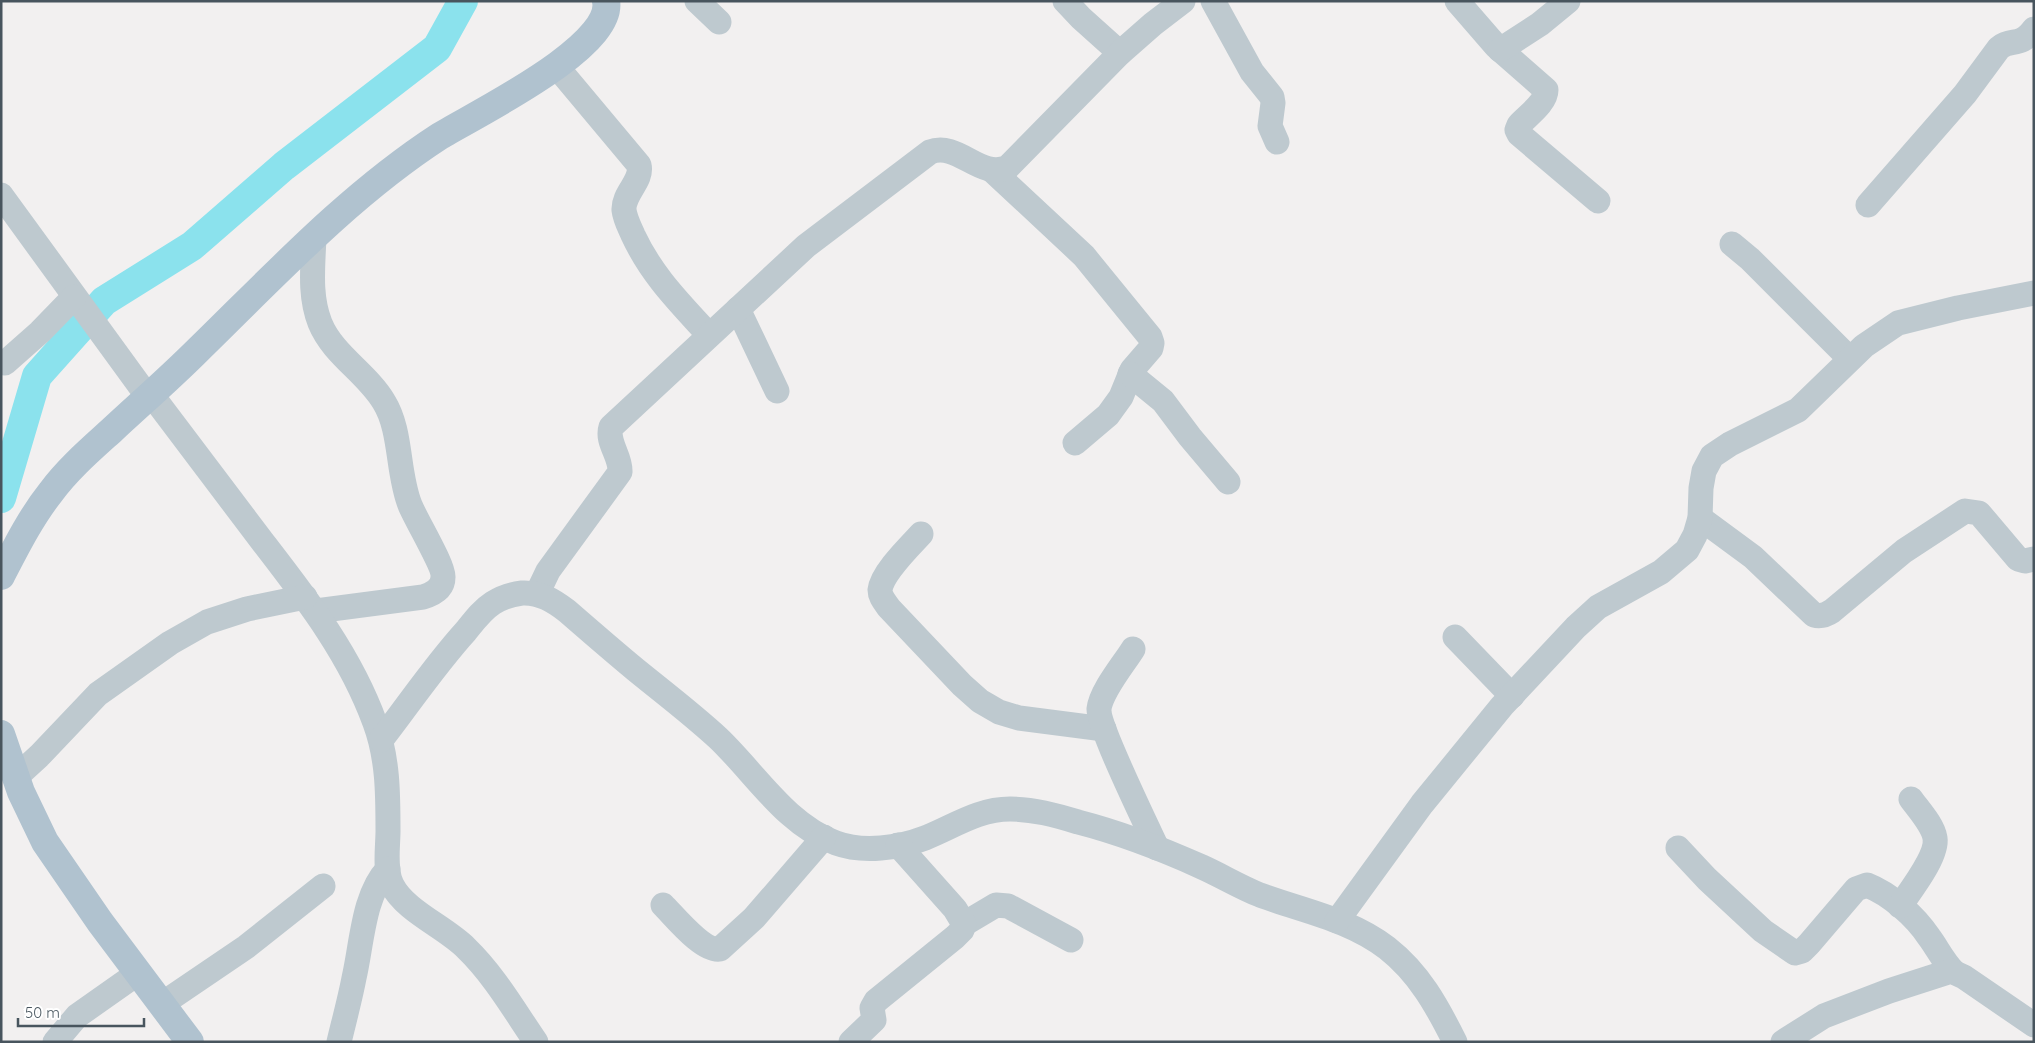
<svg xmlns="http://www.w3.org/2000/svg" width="2035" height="1043" font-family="Quicksand,sans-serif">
<rect width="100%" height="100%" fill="#f2f0f0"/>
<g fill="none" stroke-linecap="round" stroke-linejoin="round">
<path stroke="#8be2ed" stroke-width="30" d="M1 498 37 376 104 301 192 246 284 166 437 48 463 1"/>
<g stroke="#bec9cf" stroke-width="25">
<path d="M697 1 719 22"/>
<path d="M1065 1 1081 18 1120 53"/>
<path d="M1213 1 1252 72 1272 97 1273 103 1270 126 1277 142"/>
<path d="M1457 1 1496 46 1546 90C1546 103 1527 116 1519 125L1517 130 1519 134 1598 201"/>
<path d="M1500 50 1540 24 1568 1"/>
<path d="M557 67 639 165C643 181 623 193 624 210 625 219 630 228 633 235 652 276 680 303 709 335"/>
<path d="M993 171 1084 256 1150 337 1152 343 1151 348 1132 370 1121 397 1108 415 1075 443"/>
<path d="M1 195 148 397"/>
<path d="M1868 205 1965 94 1999 48C2012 37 2019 49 2034 29"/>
<path d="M314 236C313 266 309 295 320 323 333 355 367 373 384 402 402 431 397 473 410 505 416 520 444 566 443 577 443 589 433 594 423 597L316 611"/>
<path d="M1732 244 1750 259 1850 359"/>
<path d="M738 309 777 391"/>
<path d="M5 363 40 332 74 297"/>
<path d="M1130 374 1163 401 1190 437 1228 482"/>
<path d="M151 394C188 443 225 492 262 541 306 598 350 654 375 723 388 758 388 794 388 831 388 847 384 871 392 885 405 911 445 927 466 948 494 975 514 1010 536 1042"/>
<path d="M1700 518 1753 557 1814 615C1821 617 1826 615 1832 611L1904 551 1965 511 1979 513 2018 559 2025 561 2034 559"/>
<path d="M921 534C909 547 882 573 880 590 880 597 885 602 889 608L962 685 980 701 999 712 1019 718 1104 729"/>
<path d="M537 594 548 571 620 472C621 456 606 442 611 427L806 246 930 152C958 141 980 180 1008 167L1120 53 1153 24 1183 1"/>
<path d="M1455 637 1512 696"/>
<path d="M1133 649C1123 665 1101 691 1099 709 1098 726 1147 826 1157 848"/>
<path d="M381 740C409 704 435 665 466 631 474 621 482 610 493 603 501 598 513 594 522 593 540 592 554 601 567 611 590 631 613 651 636 670 663 692 692 714 718 738 755 773 786 825 836 843 863 853 899 848 925 838 953 827 978 809 1010 809 1033 809 1055 815 1078 822 1121 833 1162 849 1202 867 1222 876 1240 887 1260 895 1303 911 1349 919 1387 948 1419 973 1437 1006 1455 1042"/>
<path d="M15 778 39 756 98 694 170 643 207 622 247 609 305 597"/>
<path d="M1678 848 1707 879 1763 931 1795 953 1802 951 1809 944 1856 889 1867 885C1890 894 1915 916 1929 937 1938 949 1943 961 1954 972"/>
<path d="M663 905C675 917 703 952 720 949L754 918 824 837"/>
<path d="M1900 906C1910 891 1938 856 1935 838 1933 825 1919 810 1911 799"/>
<path d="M1337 921 1422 804 1502 706 1576 627 1598 607 1661 572 1687 550 1695 535 1700 518 1701 488 1704 471 1712 456 1730 444 1798 410 1864 346 1898 323 1958 308 2034 293"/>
<path d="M964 924 996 905 1008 906 1071 940"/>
<path d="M162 1004 246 947 323 886"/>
<path d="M55 1042 77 1016 138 973"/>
<path d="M339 1042C344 1021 350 999 354 978 362 944 363 895 388 869"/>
<path d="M851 1042 874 1020 872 1008 876 1001 955 937 962 930 964 924 955 909 898 845"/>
<path d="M1783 1042 1824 1016 1889 991 1951 971 1964 977 2034 1025"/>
</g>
<g stroke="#b0c2cf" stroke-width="28">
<path d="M1 576C16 547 31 517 51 492 68 469 90 450 111 431 140 404 170 378 198 350 275 275 349 195 440 136 474 115 615 47 606 1"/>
<path d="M1 734 21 792 45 842 100 922 190 1042"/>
</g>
</g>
<rect width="2035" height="1043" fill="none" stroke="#48555e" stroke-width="5"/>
<path d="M18 1018v8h126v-8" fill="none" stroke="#48555e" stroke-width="2.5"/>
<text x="25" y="1018" font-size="15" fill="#48555e" stroke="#ffffff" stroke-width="4" paint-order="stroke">50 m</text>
</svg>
